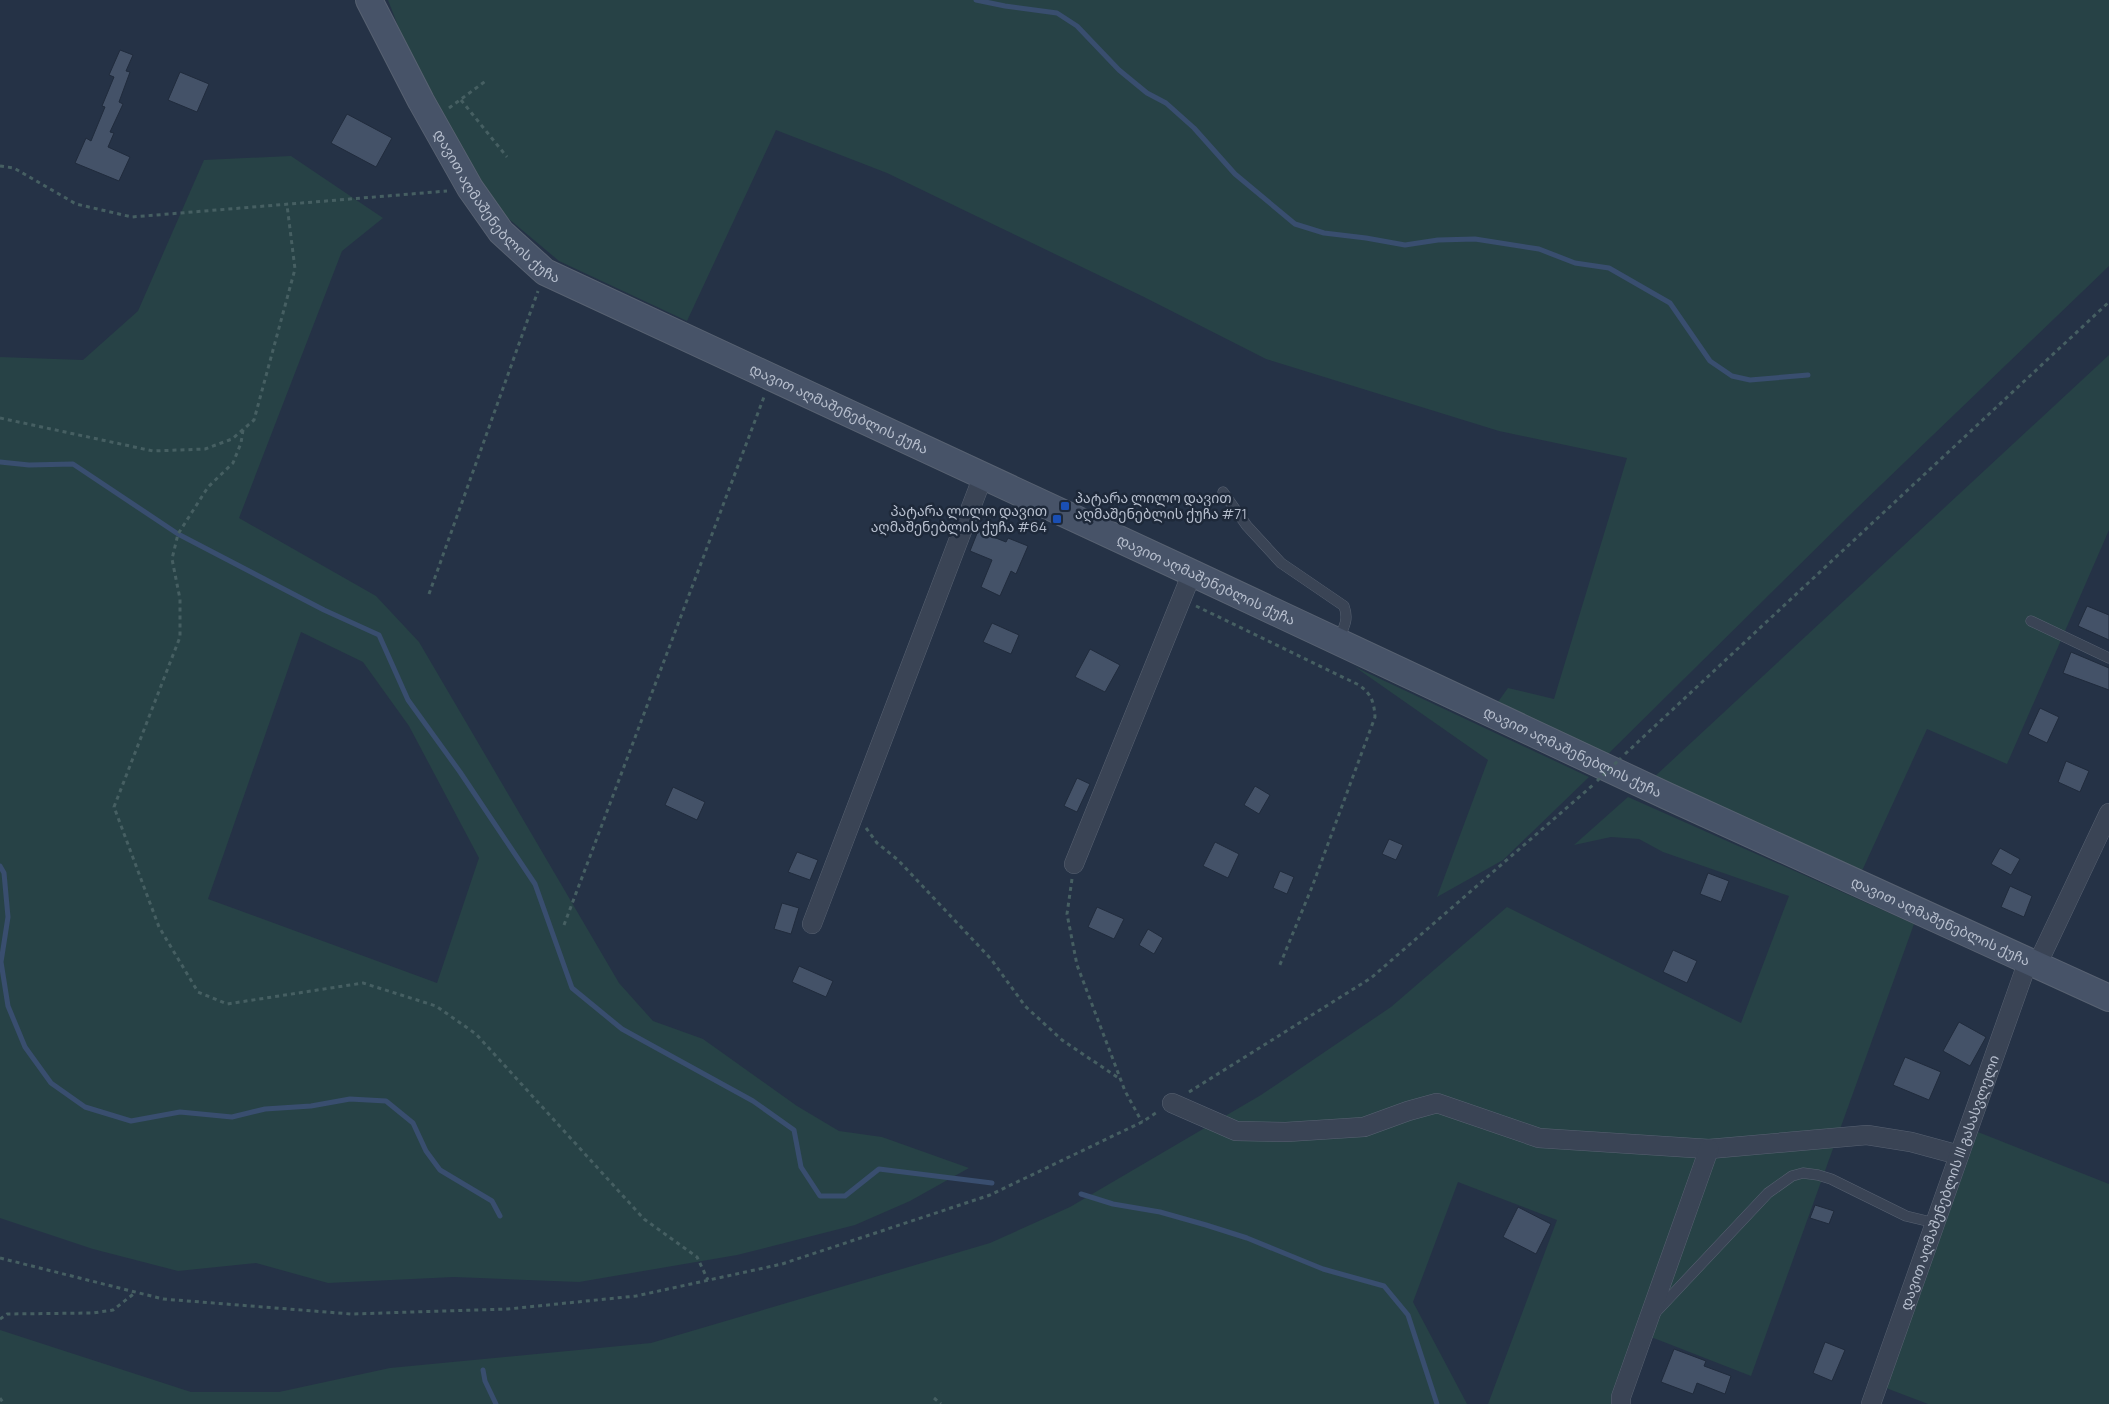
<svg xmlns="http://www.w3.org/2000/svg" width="2109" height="1404" font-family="Manrope,'Noto Sans Georgian',sans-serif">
<rect width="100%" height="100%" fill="#253246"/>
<g fill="#274246" fill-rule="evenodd">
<path d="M388 0H2109V266L1858 507 1605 757 1495 706 1508 688 1554 699 1627 458 1499 431 1266 359 1144 297 887 173 776 130 687 321 559 261 503 214 464 154 408 52Z"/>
<path d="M291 156 383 218 342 251 239 518 376 596 419 642 619 983 653 1021 703 1039 797 1106 839 1131 882 1137 969 1168 910 1201 855 1225 737 1255 579 1282 454 1277 328 1283 256 1263 178 1271 93 1249 0 1218V357L83 360 138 311 204 160ZM301 632 363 662 409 726 479 858 437 983 208 899Z"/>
<path d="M2109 355V530L2007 764 1927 729 1861 873 1652 779Z"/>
<path d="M1355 667 1589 777 1503 860 1437 897 1488 760Z"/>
<path d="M1628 797 1914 924 1751 1376 1651 1337 1614 1404H1488L1557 1220 1458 1182 1413 1302 1467 1404H0V1330L191 1392H279L390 1368 651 1343 990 1243 1070 1207 1261 1095 1391 1007 1507 907 1741 1023 1789 896 1663 852 1639 839 1611 837 1574 845Z"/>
<path d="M1978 1132 2109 1184V1404H1928L1886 1388Z"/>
</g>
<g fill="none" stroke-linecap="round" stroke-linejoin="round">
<g stroke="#394e6f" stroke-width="5">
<path d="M976 0 1005 6 1057 13 1077 26 1119 70 1147 93 1166 103 1194 128 1235 174 1295 224 1324 233 1366 238 1405 245 1438 240 1475 239 1539 249 1575 263 1609 268 1670 303 1710 361 1732 376 1750 380 1808 375"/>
<path d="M0 462 29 465 73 464 178 534 324 610 379 635 408 700 460 772 535 884 572 988 622 1029 753 1101 794 1130 801 1167 820 1196H845L879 1169 992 1183"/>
<path d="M0 866 4 873 8 917 1 962 8 1006 25 1047 51 1083 85 1107 131 1121 180 1112 232 1117 265 1109 311 1106 350 1099 386 1101 413 1123 426 1151 440 1170 492 1201 500 1216"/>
<path d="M1081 1194 1113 1204 1160 1212 1206 1225 1247 1238 1323 1269 1384 1286 1408 1315 1437 1404"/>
<path d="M483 1370 485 1381 496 1404"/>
</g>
</g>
<g fill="#445268" stroke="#202b3c">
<path d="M120 50 133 55 126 71 130 72 119 102 123 104 110 132 114 133 108 147 130 157 119 181 75 163 86 138 91 141 105 107 102 106 114 77 109 75Z"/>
<path d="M180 72 209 84 197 112 168 100Z"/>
<path d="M347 114 392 138 376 167 331 143Z"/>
<path d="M978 531 1006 542 1008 538 1028 546 1016 574 1011 571 1000 596 981 587 992 560 970 551Z"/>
<path d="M2087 606 2109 615V640L2078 626Z"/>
<path d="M992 623 1019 635 1011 654 983 642Z"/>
<path d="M1090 649 1120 665 1105 692 1075 677Z"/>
<path d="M2071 652 2109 668V690L2063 673Z"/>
<path d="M2040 708 2059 717 2047 743 2028 734Z"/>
<path d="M2066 761 2089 771 2080 792 2058 782Z"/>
<path d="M1077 778 1090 784 1077 812 1064 806Z"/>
<path d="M1255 786 1270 795 1259 814 1244 805Z"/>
<path d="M673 787 705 802 697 820 665 805Z"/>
<path d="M1389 839 1403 845 1396 860 1382 854Z"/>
<path d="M1215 842 1239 854 1228 878 1203 866Z"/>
<path d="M2000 848 2020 859 2011 875 1991 864Z"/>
<path d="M797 852 818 860 810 880 788 872Z"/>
<path d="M1280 871 1294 877 1287 894 1273 888Z"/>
<path d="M1708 873 1729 881 1721 902 1700 894Z"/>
<path d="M2010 886 2032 896 2024 917 2001 907Z"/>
<path d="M782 903 799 908 791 934 774 929Z"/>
<path d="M1097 907 1124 919 1114 939 1088 927Z"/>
<path d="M1148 929 1163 938 1154 954 1139 945Z"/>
<path d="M1673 950 1697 961 1687 983 1663 972Z"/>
<path d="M799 966 833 981 826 997 792 982Z"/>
<path d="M1959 1022 1986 1037 1970 1066 1943 1051Z"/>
<path d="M1905 1057 1941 1072 1929 1100 1893 1085Z"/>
<path d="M1815 1205 1834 1211 1829 1224 1810 1218Z"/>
<path d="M1518 1207 1551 1224 1536 1254 1503 1237Z"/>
<path d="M1825 1342 1845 1350 1832 1381 1813 1373Z"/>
<path d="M1674 1349 1706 1361 1704 1366 1731 1376 1725 1394 1697 1383 1693 1394 1661 1382Z"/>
</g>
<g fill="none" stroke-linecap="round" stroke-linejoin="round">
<defs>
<g id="lane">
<path d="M1223 492 1247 526 1281 563 1344 606C1349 620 1344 627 1338 640"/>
<path d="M2031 621 2109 658"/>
<path d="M1656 1312 1768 1193 1792 1176 1803 1173 1818 1175 1831 1179 1906 1216 1935 1223"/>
</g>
<g id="street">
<path d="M1074 864 1192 573"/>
<path d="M812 924 983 476"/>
<path d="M2037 965 2109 813"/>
<path d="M1172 1103 1236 1131 1286 1132 1364 1127 1408 1111 1437 1103 1539 1138 1709 1149 1867 1135 1911 1142 1959 1155"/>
<path d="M1621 1404V1397L1709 1149"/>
<path id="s1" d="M1871 1404 2028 961"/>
</g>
<g id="secondary">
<path id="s2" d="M369 0 421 101 470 188 501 232 545 272 1192 573 1667 796 2109 998"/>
</g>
</defs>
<use href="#lane" stroke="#586272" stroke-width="11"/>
<use href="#street" stroke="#586272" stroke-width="20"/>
<use href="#secondary" stroke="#586272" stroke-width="28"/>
<g stroke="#465f62" stroke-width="3" stroke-dasharray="4 4" stroke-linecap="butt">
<path d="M461 100 507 157"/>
<path d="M449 108 487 80"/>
<path d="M0 166 14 168 76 204 132 217 447 191"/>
<path d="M0 418 153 451 205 449 232 439 254 420 295 269 287 205"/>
<path d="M243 430 241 443 233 463 208 487 178 534 172 559 180 599V637L114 807 159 927 198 992 227 1004 363 983 436 1006 476 1034 644 1219 697 1257 708 1280"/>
<path d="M429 594 538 291"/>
<path d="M1196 606 1359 685C1371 694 1374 701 1375 717L1312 887 1279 967"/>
<path d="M1625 754 2109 302"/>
<path d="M866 828 877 843 898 860 991 959 1025 1006 1062 1040 1120 1079"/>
<path d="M1072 879 1067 914 1077 965 1125 1091 1142 1122"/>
<path d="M564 925 764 397"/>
<path d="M1189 1092 1371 978 1593 785"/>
<path d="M0 1258 163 1299 351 1314 508 1309 636 1296 782 1264 990 1195 1142 1122 1159 1111"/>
<path d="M0 1319 7 1314 93 1313 113 1310 136 1292"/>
<path d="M0 1398 4 1404"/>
<path d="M934 1398 941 1404"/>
</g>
<use href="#lane" stroke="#3a4455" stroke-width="10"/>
<use href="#street" stroke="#3a4455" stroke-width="19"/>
<use href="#secondary" stroke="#475368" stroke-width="26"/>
<path stroke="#465f62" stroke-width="3" stroke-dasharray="4 4" stroke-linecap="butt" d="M1597 781 1621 758"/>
</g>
<g fill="#1a4fb4" stroke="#1e293a" stroke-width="2">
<rect x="1060" y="501" width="10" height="10" rx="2.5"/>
<rect x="1052" y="514" width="10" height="10" rx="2.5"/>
</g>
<g text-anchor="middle" stroke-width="5" stroke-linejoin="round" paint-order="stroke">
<g font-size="14" fill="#b7bfce" stroke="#1e293a">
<text dy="5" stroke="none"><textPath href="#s2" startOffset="245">დავით აღმაშენებლის ქუჩა</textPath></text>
<text dy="5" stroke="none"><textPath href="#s2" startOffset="651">დავით აღმაშენებლის ქუჩა</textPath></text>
<text dy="5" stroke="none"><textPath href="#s2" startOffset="1056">დავით აღმაშენებლის ქუჩა</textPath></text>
<text dy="5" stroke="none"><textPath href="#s2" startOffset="1461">დავით აღმაშენებლის ქუჩა</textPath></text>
<text dy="5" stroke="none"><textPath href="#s2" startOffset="1866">დავით აღმაშენებლის ქუჩა</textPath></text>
<text dy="5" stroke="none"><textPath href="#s1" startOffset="235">დავით აღმაშენებლის III გასასვლელი</textPath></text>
</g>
<g font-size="14" fill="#b7bfce" stroke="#1e293a" text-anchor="start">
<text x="1075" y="503">პატარა ლილო დავით<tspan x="1075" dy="16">აღმაშენებლის ქუჩა #71</tspan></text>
<text x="1047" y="516" text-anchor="end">პატარა ლილო დავით<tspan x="1047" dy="16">აღმაშენებლის ქუჩა #64</tspan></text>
</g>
</g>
</svg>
